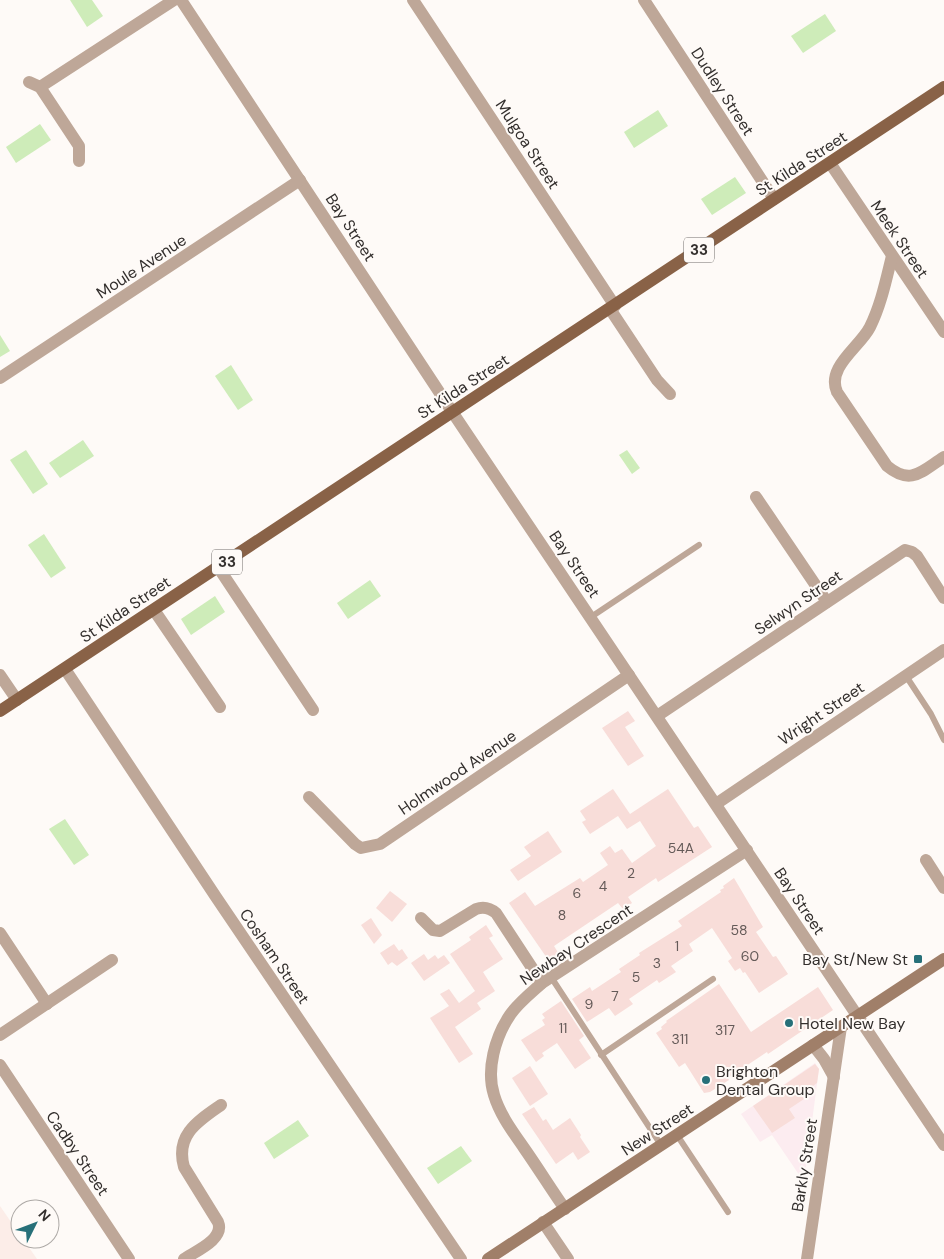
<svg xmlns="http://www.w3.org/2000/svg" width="944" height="1259" font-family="'DM Sans',sans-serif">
<rect width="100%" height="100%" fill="#fefaf7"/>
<path fill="#fcecf0" d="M815 1063 819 1069 804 1182 772 1135 760 1142 741 1114Z"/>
<path fill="#fcede8" d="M0 1206 20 1235V1239H23L37 1259H0Z"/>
<g fill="#ceecb9">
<path d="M70 0H92L103 16 87 27Z"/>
<path d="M825 14 836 31 803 53 791 36Z"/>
<path d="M658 110 668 126 634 148 624 132Z"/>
<path d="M40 124 51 140 16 163 6 147Z"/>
<path d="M735 177 746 193 712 215 701 199Z"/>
<path d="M0 335 10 351 0 357Z"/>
<path d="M231 365 253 400 238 410 215 376Z"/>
<path d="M83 440 94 456 60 478 49 463Z"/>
<path d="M26 450 48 484 33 494 10 460Z"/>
<path d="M627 450 640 468 632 474 619 455Z"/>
<path d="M44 534 66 568 51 578 28 545Z"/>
<path d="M370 580 381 596 348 619 337 603Z"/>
<path d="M215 596 225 612 191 635 181 619Z"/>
<path d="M65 819 89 855 74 865 49 829Z"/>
<path d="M298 1120 309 1136 274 1159 264 1143Z"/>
<path d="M461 1146 472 1161 438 1184 427 1168Z"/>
</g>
<g fill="#f8ddd9">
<path d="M628 711 635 721 625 727 644 756 628 766 602 728Z"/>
<path d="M613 789 630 814 668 789 694 828 698 826 712 847 658 882 656 878 628 897 632 903 623 909 618 903 554 946 559 954 549 961 509 903 525 892 535 906 580 878 583 882 608 865 600 853 610 846 615 853 622 849 632 863 656 846 640 821 627 829 618 816 590 834 582 822 586 820 580 811Z"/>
<path d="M548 831 562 852 518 881 510 870 531 856 524 847Z"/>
<path d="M734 878 763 927 756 932 773 957 776 956 788 974 759 993 745 972 743 973 740 968 735 971 728 961 732 958 712 928 689 944 693 951 671 966 676 972 659 983 657 980 629 999 633 1004 615 1016 609 1008 587 1022 572 999 590 987 592 991 621 972 619 969 640 955 639 953 682 926 678 921 721 892 720 890 724 888 723 886Z"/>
<path d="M390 891 407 904 392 922 376 908Z"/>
<path d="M371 918 382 935 374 944 361 925Z"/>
<path d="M486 925 493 936 489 938 503 959 483 972 495 991 477 1003 481 1009 455 1027 473 1054 459 1063 430 1018 449 1006 440 994 449 989 459 1003 475 991 450 954 471 940 469 937Z"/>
<path d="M394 944 399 951 402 949 408 958 397 966 392 962 388 965 380 953Z"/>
<path d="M424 954 428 960 435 955 438 959 444 955 450 963 424 981 411 963Z"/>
<path d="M719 984 751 1032 818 987 833 1010 768 1054 767 1052 728 1078 729 1080 710 1092 704 1093 685 1063 679 1067 656 1033 662 1029 661 1027 667 1022 666 1021Z"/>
<path d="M561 1001 584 1036 579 1040 591 1058 575 1069 557 1043 542 1053 544 1056 536 1062 521 1040 545 1025 542 1020 545 1018 542 1014Z"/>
<path d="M815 1064 819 1069 817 1083 801 1095 804 1099 789 1109 795 1118 772 1133 753 1106Z"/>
<path d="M530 1066 548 1094 530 1106 512 1078Z"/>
<path d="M534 1107 543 1121 546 1119 553 1130 570 1118 581 1135 580 1137 590 1152 578 1160 573 1152 556 1164 522 1114Z"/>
</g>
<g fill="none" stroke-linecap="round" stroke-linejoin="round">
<g stroke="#bea798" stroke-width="6">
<path d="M591 617 699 545"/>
<path d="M906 676 931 714 944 740"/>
<path d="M551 977 661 1145"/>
<path d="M601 1055 713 979"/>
<path d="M677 1135 728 1212"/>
</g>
<g stroke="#bea798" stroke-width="12">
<path d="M181 0 453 413"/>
<path d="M413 0 615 306"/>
<path d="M644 0 774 199"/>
<path d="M29 82 40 87 79 146V161"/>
<path d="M40 87 174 0"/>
<path d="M830 163 944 332"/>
<path d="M892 256C886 280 881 305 870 327 860 347 826 367 837 392L887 466C911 486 922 471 944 457"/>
<path d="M610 309 657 380 670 394"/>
<path d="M0 378 300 180"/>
<path d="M756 497 827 602"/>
<path d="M218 567 313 710"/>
<path d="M154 610 220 707"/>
<path d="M65 669 216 897 461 1259"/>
<path d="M0 675 17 700"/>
<path d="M657 716 905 550 912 552 917 556 944 598"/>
<path d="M309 797 355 844 361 848 380 844 629 675"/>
<path d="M716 804 944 650"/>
<path d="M926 860 944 888"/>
<path d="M421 918 433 930 440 931 476 909C484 906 490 908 496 913L542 983"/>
<path d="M0 933 47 1004"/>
<path d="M0 1035 112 960"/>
<path d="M813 1045 824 1059 834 1077"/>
<path d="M0 1065 129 1259"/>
<path d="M565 1209C551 1189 538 1168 524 1148 513 1132 500 1115 494 1095 486 1070 495 1037 510 1015 518 1003 531 993 542 983L747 850"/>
<path d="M543 1222 568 1259"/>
<path d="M184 1259C196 1251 225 1239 218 1222L184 1167C175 1135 198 1121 221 1105"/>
<path d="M807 1259 841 1027"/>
</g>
<path stroke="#bea798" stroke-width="12" d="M453 413 944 1145"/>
<path stroke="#a07f69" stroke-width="12" d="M488 1259 944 959"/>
<path stroke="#896247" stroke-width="12" d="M0 711 944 87"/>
</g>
<g fill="#277079" stroke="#fefaf7" stroke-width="2">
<rect x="913" y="954" width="10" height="10" rx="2.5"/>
<circle cx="789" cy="1023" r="5"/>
<circle cx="706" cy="1080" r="5"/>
</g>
<g text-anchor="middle" stroke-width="4" stroke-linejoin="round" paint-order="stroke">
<g font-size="14" fill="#645a58">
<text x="681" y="853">54A</text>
<text x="631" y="878">2</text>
<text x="603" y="891">4</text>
<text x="577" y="898">6</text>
<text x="562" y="920">8</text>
<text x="739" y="935">58</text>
<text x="677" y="951">1</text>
<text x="750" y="961">60</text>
<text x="657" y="968">3</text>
<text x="636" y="982">5</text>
<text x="615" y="1001">7</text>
<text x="589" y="1009">9</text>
<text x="563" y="1033">11</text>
<text x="725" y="1035">317</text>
<text x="680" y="1044">311</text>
</g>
<g fill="#fefaf7" stroke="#706c6a" stroke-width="1">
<rect x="684" y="237.5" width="30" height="25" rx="4"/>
<rect x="212" y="549.5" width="30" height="25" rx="4"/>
</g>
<g font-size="15" font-weight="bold" fill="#332f2d">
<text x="699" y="255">33</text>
<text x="227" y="567">33</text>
</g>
<g font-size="16" fill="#332f2d" stroke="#fefaf7">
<text transform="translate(723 91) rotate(57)" y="6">Dudley Street</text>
<text transform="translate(528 144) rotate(57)" y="6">Mulgoa Street</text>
<text transform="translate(801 163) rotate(-33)" y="6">St Kilda Street</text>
<text transform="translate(351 227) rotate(57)" y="6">Bay Street</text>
<text transform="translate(900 239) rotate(56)" y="6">Meek Street</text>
<text transform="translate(141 266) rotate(-33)" y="6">Moule Avenue</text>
<text transform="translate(463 386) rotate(-33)" y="6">St Kilda Street</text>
<text transform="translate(575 564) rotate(56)" y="6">Bay Street</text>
<text transform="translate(798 602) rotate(-34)" y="6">Selwyn Street</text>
<text transform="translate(125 609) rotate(-34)" y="6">St Kilda Street</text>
<text transform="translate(821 713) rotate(-34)" y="6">Wright Street</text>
<text transform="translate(457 772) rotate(-34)" y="6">Holmwood Avenue</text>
<text transform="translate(800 901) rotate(56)" y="6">Bay Street</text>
<text transform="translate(576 944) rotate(-34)" y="6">Newbay Crescent</text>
<text transform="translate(275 956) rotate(56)" y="6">Cosham Street</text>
<text transform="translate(657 1129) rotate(-33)" y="6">New Street</text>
<text transform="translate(78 1153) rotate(56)" y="6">Cadby Street</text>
<text transform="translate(804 1165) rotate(-81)" y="6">Barkly Street</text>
</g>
<g font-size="16" fill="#332f2d" stroke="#fefaf7" text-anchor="start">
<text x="908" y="965" text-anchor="end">Bay St/New St</text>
<text x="799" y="1029">Hotel New Bay</text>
<text x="716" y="1077">Brighton<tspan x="716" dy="18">Dental Group</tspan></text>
</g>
</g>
<g transform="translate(35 1224) rotate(48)"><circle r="24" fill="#fefaf7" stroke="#ada9a6"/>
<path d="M0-4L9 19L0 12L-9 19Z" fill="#277079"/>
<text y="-8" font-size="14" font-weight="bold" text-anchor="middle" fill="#332f2d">N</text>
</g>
</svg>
